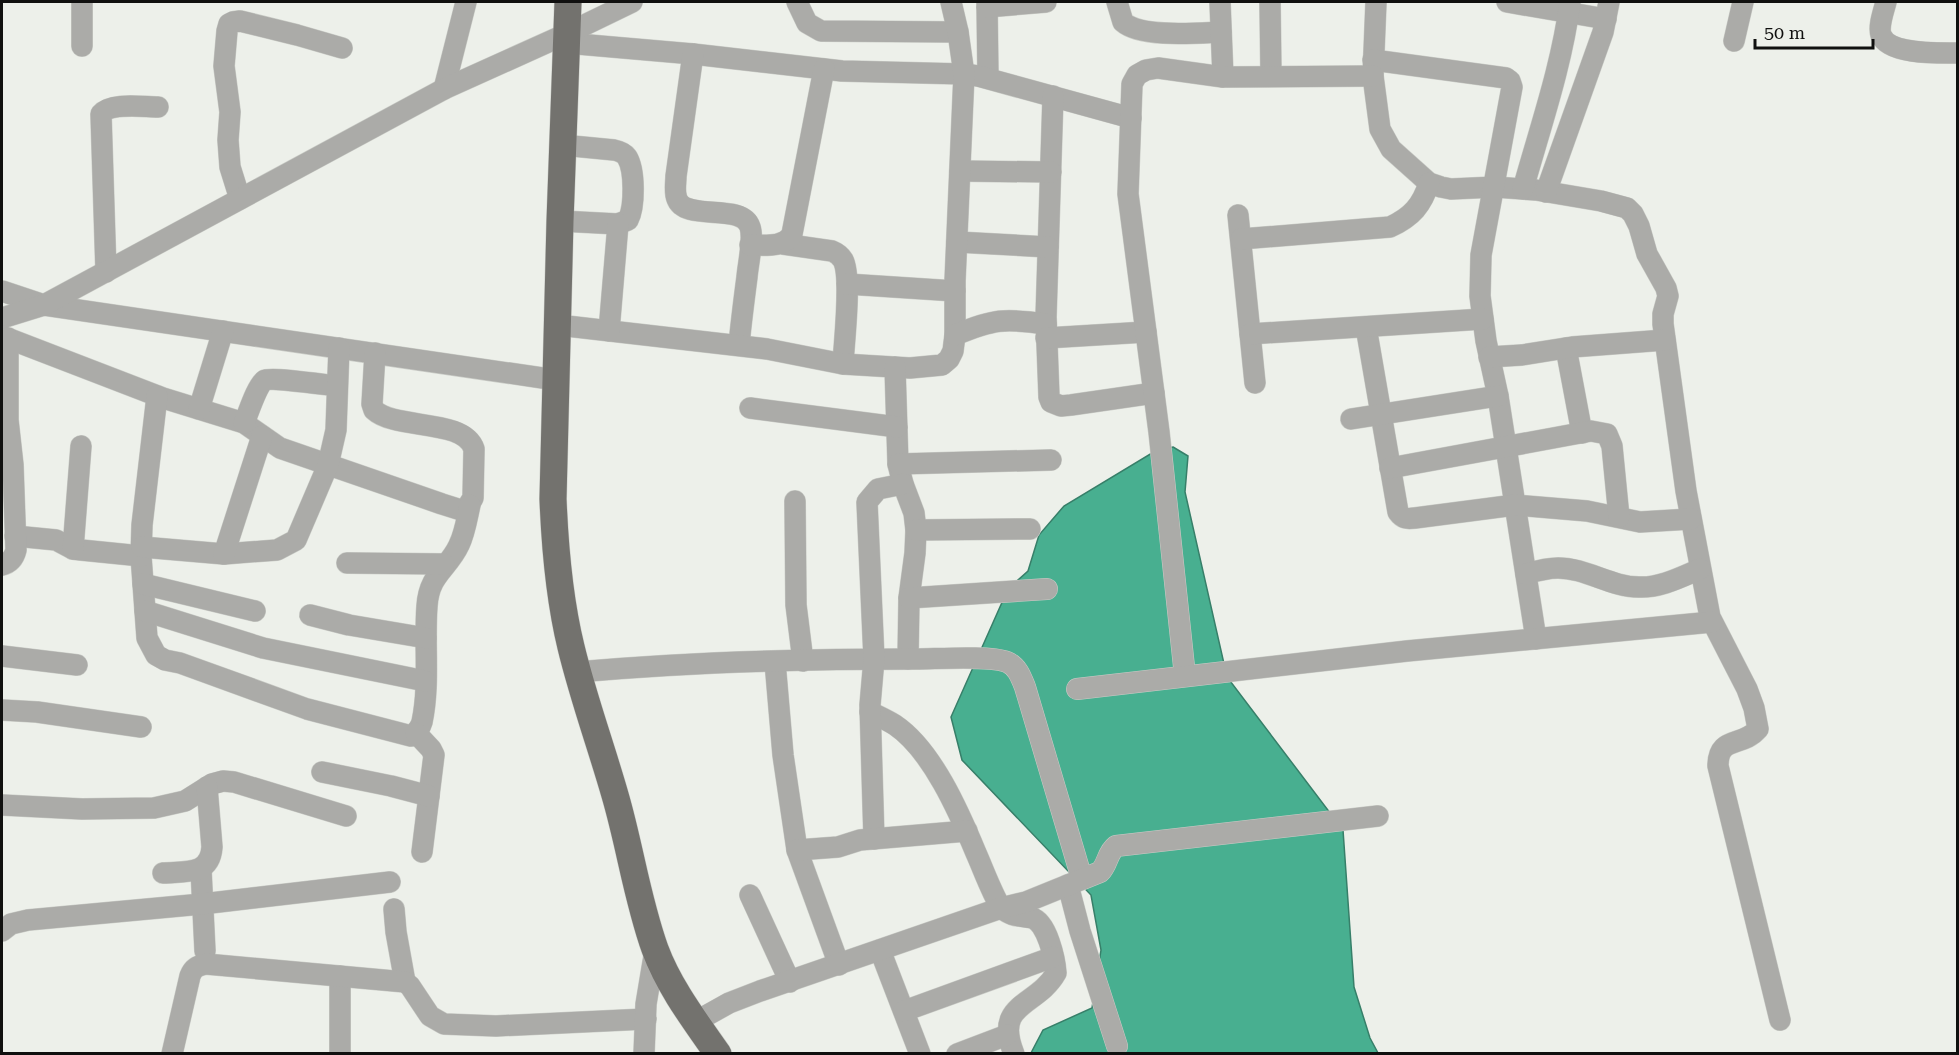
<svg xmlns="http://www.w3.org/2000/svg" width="1959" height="1055" font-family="'Roboto Serif',serif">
<rect width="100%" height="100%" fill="#edf0ea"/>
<path fill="#48af90" stroke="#377f69" stroke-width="1.5" d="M1173 447 1188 456 1185 492 1227 677 1343 830 1354 987 1370 1038 1378 1053H1031L1043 1030 1092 1008 1101 950 1091 895 962 760 951 717 1008 589 1028 571 1039 535 1064 506 1157 450Z"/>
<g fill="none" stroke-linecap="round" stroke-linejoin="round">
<defs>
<g id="minor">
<path d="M797 2 807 23 821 31 958 32"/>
<path d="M987 2 988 78"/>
<path d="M1117 2 1123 22C1141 38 1197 33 1221 32"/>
<path d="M1220 2 1223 77"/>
<path d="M1270 2 1271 76"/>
<path d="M1376 2 1373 76 1380 129 1391 149 1429 183 1441 187 1451 189 1495 187 1536 190 1601 201 1627 208 1633 214 1639 226 1647 254 1666 288 1668 296 1663 314V324L1686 491 1710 617 1747 689 1754 708 1758 729C1742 748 1718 735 1718 766L1780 1020"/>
<path d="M1507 2 1606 19"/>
<path d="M1886 2C1884 10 1878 26 1881 35 1889 55 1939 53 1958 53"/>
<path d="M987 7 1046 2"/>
<path d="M1734 41 1743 2"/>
<path d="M566 43 693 54 842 71 964 74 978 76 1131 118"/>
<path d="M82 46V2"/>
<path d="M693 54 676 176C676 183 674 192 677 199 685 222 742 202 750 227 754 239 748 264 747 277 744 300 741 323 739 345"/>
<path d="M1373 60 1506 78 1510 81 1512 87 1481 255 1480 296 1486 341 1498 396 1536 639"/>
<path d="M444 89 466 2"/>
<path d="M1053 96 1046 317 1049 397 1051 402 1061 406 1071 405 1154 393"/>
<path d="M960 171 1051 172"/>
<path d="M1523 189C1540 128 1562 65 1570 2"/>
<path d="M1546 192 1603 32 1609 2"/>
<path d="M240 199 230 167 228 140 230 112 224 66 227 31 229 24 233 22 240 21 297 35 342 48"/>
<path d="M1238 215 1255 383"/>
<path d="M560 221 618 224 628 220C635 207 635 170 627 157 624 153 619 151 614 150L562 145"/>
<path d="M1241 239 1390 227C1412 217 1422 205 1429 183"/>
<path d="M957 242 1048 247"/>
<path d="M783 244 832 251C837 253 840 255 843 260 852 277 844 342 843 364"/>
<path d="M750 245C764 245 785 248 792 234L824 69"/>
<path d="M106 272 101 114C111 102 143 107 158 107"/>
<path d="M847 284 955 291"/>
<path d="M2 291 44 305 556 380"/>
<path d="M2 318 44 305 444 89 566 34 632 2"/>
<path d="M558 325 767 349 843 364 910 368 942 365 949 359 953 351 955 335V281L964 74 958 32 951 2"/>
<path d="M1366 327 1398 512C1403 519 1407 519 1415 518L1515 505 1587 511 1640 522 1691 519"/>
<path d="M609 331 618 224"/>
<path d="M1250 334 1483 319"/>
<path d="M955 335C994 319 1004 318 1046 324"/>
<path d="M2 336 163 398 244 423 280 448 442 504 461 510 466 509 473 498 474 449C464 418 395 430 374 410L372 404 375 353"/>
<path d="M1046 338 1146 332"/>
<path d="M1566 348 1582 433"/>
<path d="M1489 357 1522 355 1572 347 1665 340"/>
<path d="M895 367 898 464 903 484 914 513 916 530 915 553 909 598 908 659"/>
<path d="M157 396 142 525 141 556 147 638 156 655 165 660 180 663 307 709 411 736C416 733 420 729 422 722 430 684 424 644 427 606 429 574 448 569 459 545 465 533 467 518 470 505"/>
<path d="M750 408 897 427"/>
<path d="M199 409 223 331"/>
<path d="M1351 419 1498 396"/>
<path d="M244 423C248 414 257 385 265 380 270 377 327 385 337 386"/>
<path d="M898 464 1051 460"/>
<path d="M1390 468 1591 431 1607 434 1612 446 1619 517"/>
<path d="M795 501 796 605 803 661"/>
<path d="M916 530 1030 529"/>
<path d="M15 536 56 540 73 549 81 550 141 556"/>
<path d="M142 547 224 554 277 550 296 540 328 465 336 430 339 348"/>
<path d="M73 549 81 446"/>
<path d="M224 554 262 436"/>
<path d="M347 563 444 564"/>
<path d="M2 565C10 563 14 558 16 550L13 465 8 420V338"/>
<path d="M1526 574C1536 571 1547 568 1558 568 1586 568 1611 587 1639 587 1660 588 1681 577 1700 569"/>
<path d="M143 584 255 611"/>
<path d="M909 598 1047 589"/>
<path d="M145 611 263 648 425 681"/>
<path d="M310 615 349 625 426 638"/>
<path d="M2 656 77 665"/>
<path d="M775 662 783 755 797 850 839 965"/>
<path d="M577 672C690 662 803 659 916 659 937 659 989 655 1007 662 1017 666 1021 677 1025 687L1082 879"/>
<path d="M1185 676 1159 432 1128 194 1132 84 1137 75 1146 70 1158 68 1223 77 1373 76"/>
<path d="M1077 689 1407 651 1712 622"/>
<path d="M2 710 37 712 141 727"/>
<path d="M870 712C878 716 887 720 895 725 932 750 959 812 976 853 984 871 991 891 1001 908 1014 918 1018 915 1032 918 1047 922 1055 959 1056 973 1037 1007 993 1002 1014 1054"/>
<path d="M416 733 431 749 434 755 422 852"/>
<path d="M322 772 391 786 429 796"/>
<path d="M2 805 82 809 154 808 185 801 212 784 223 781 234 782 346 816"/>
<path d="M874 839 870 705 874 659 867 502 878 489 903 484"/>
<path d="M797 850 838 847 860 840 967 831"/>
<path d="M201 869 205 951"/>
<path d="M163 873C185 871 210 876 212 847L207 787"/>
<path d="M1068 885 1080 931 1117 1046"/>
<path d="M750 895 790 982"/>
<path d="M394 909 396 932 405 982"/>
<path d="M2 931 11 924 28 920 202 904 390 882"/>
<path d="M880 950 920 1054"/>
<path d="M340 976V1054"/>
<path d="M904 1011 1053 957"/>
<path d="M695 1022 729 1003 760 991 1001 908 1026 902 1100 872C1108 864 1107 853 1116 846L1378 816"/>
<path d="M172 1054 190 976C193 968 197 966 206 964L405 982 410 986 430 1016 444 1024 496 1026 646 1019"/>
<path d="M644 1054 646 1004 655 950"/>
<path d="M957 1054 1007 1035"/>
</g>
<path id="major" d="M568 2 560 221 553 499C555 549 559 598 571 647 583 697 601 746 615 795 630 846 637 899 655 949 669 987 695 1021 718 1054"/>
</defs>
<use href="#minor" stroke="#caccc7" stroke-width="22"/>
<use href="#major" stroke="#caccc7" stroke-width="28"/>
<use href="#minor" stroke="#ababa8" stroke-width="21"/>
<use href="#major" stroke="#73726e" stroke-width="27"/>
</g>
<rect width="1959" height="1055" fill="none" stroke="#10100f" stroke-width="6"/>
<path d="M1755 39v9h118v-9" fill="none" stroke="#10100f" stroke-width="3"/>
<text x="1764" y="39" font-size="18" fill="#10100f" stroke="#edf0ea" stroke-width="4.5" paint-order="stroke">50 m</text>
</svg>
